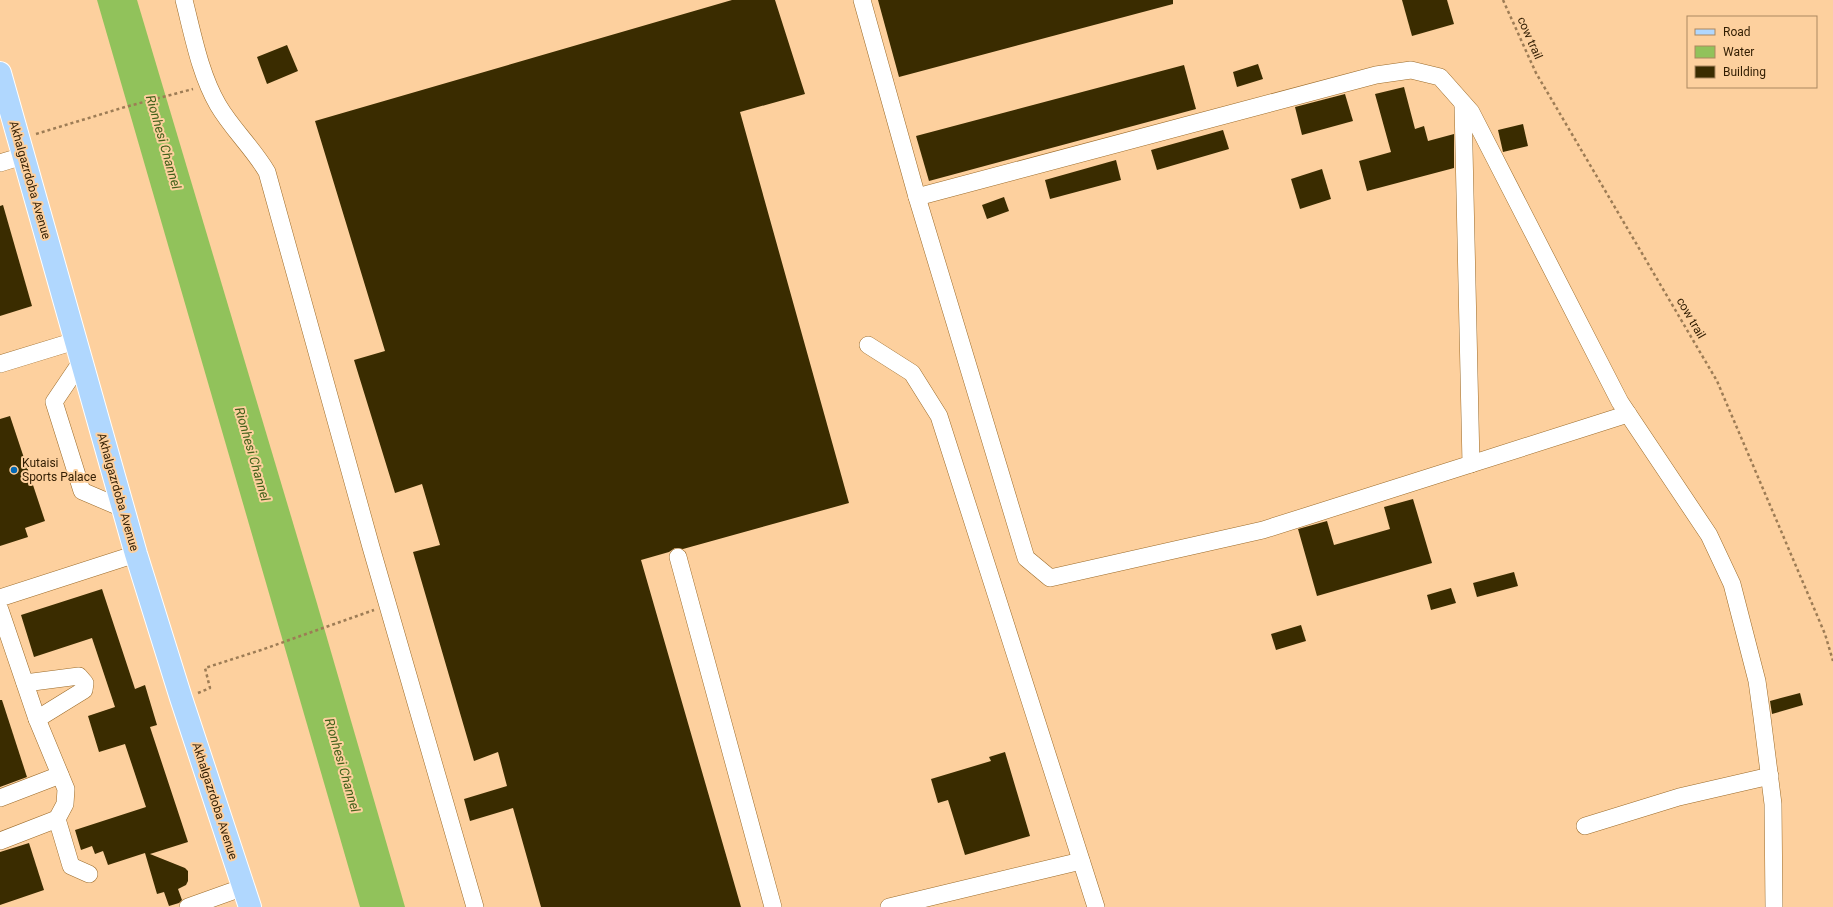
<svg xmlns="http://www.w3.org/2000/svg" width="1833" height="907" font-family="Roboto,sans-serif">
<rect width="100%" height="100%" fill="#fdd09e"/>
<path fill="#91c25b" d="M97 0H137L316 600 405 907H360Z"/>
<g fill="#3a2c00">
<path d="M732 0H775L805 94 740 112 849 503 683 549 675 548 669 552 641 560 741 907H541L513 808 470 821 464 799 507 786 498 752 474 761 413 552 440 545 422 484 395 493 354 360 385 351 315 121Z"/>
<path d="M878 0H1173V4L899 77Z"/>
<path d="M1402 0H1447L1454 24 1412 36Z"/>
<path d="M287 45 298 71 267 84 257 57Z"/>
<path d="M1258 64 1263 79 1237 87 1233 72Z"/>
<path d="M1184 65 1196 109 929 181 916 136Z"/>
<path d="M1404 87 1415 129 1424 126 1428 141 1454 134V168L1367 191 1359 161 1391 152 1375 94Z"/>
<path d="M1345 94 1353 121 1302 135 1295 107Z"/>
<path d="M1523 124 1528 146 1503 152 1498 130Z"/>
<path d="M1223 130 1229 149 1157 170 1151 150Z"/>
<path d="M1116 160 1121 180 1050 199 1045 180Z"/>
<path d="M1322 169 1331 199 1300 209 1291 179Z"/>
<path d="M1004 197 1009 211 987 219 982 205Z"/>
<path d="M3 205 32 306 0 316V206Z"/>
<path d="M10 416 45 521 25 528 28 537 0 546V419Z"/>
<path d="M1413 499 1432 563 1317 596 1298 529 1327 521 1334 545 1390 529 1384 507Z"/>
<path d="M1514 572 1518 586 1477 597 1473 583Z"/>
<path d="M1451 588 1456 603 1431 610 1427 595Z"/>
<path d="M102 589 135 689 145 685 157 725 150 727 188 842 150 854 185 868 188 871V881L186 885 178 889 182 900 179 903 169 906 164 892 157 894 145 853 108 865 103 851 95 854 92 846 81 850 75 830 146 807 125 744 99 752 88 716 115 707 92 638 34 657 21 615Z"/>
<path d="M1301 625 1306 641 1276 650 1271 634Z"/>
<path d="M1800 693 1803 705 1772 714 1770 701Z"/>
<path d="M0 700H2L27 777 0 787Z"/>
<path d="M1005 752 1030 836 965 855 948 800 938 803 931 779 991 761 989 757Z"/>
<path d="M29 843 44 890 0 905V852Z"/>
</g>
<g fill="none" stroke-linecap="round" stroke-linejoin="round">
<defs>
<g id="minor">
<path d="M184 0C193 35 200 74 218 105 232 129 253 148 267 172L371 547 475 907"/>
<path d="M862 0 917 197 1026 558 1050 578 1263 530 1471 464 1463 104"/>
<path d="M0 163 23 156"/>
<path d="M917 197 1376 75 1411 70 1440 77 1471 112 1620 402 1709 535 1732 584 1757 681 1762 717 1773 804 1774 907"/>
<path d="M868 345 912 373 939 416 1096 907"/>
<path d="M81 362 54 402 82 491 122 508"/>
<path d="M0 364 75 341"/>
<path d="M1471 464 1628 414"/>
<path d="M678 557 773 907"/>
<path d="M0 598 136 554"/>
<path d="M0 610 37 719 66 789 65 804 57 819"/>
<path d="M25 683 79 676 85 683 84 690 37 719"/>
<path d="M0 798 60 775"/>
<path d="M1585 826 1679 797 1770 776"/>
<path d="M0 841 57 819 71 866 89 874"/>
<path d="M188 907 244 887"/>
<path d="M889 907 1081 861"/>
</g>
<path id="major" d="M0 73 136 554 181 698 250 907"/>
</defs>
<use href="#minor" stroke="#9c6b29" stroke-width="18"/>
<use href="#major" stroke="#fff" stroke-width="24"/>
<g stroke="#9d7c55" stroke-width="2.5" stroke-dasharray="3 3" stroke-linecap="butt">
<path d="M1503 0 1536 73 1717 381 1825 634 1833 661"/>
<path d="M36 134 125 107 193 89"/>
<path d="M198 693 210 688 205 668 261 650 374 610"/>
</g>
<use href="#minor" stroke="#fff" stroke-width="17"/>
<use href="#major" stroke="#b0d7fe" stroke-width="22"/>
</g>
<circle fill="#0368b4" stroke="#fdd09e" stroke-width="1.5" cx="14" cy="470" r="4"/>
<g text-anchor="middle" stroke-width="4" stroke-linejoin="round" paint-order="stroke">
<g font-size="12" fill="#311d02" stroke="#fdd09e">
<text transform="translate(1530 38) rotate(66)" y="4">cow trail</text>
<text transform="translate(30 180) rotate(74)" y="4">Akhalgazrdoba Avenue</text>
<text transform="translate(1691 318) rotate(60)" y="4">cow trail</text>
<text transform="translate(118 492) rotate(74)" y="4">Akhalgazrdoba Avenue</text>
<text transform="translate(215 801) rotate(72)" y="4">Akhalgazrdoba Avenue</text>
</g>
<g font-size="12" fill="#311d02" stroke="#fdd09e" text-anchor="start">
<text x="22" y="467">Kutaisi<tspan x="22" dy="14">Sports Palace</tspan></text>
</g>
<g font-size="13" font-style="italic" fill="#42611b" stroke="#fdd09e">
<text transform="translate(164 142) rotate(74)" y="5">Rionhesi Channel</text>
<text transform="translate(253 454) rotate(74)" y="5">Rionhesi Channel</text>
<text transform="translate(343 765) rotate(74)" y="5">Rionhesi Channel</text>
</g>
</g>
<rect x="1687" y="16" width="130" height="72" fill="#fdd09e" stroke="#ab8860"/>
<rect x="1695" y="29" width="20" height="6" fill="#b0d7fe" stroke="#ab8860"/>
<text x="1723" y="36" font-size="12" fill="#311d02">Road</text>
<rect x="1695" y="46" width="20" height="12" fill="#91c25b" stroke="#ab8860"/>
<text x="1723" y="56" font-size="12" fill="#311d02">Water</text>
<rect x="1695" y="66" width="20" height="12" fill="#3a2c00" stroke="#ab8860"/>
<text x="1723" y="76" font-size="12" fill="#311d02">Building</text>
</svg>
